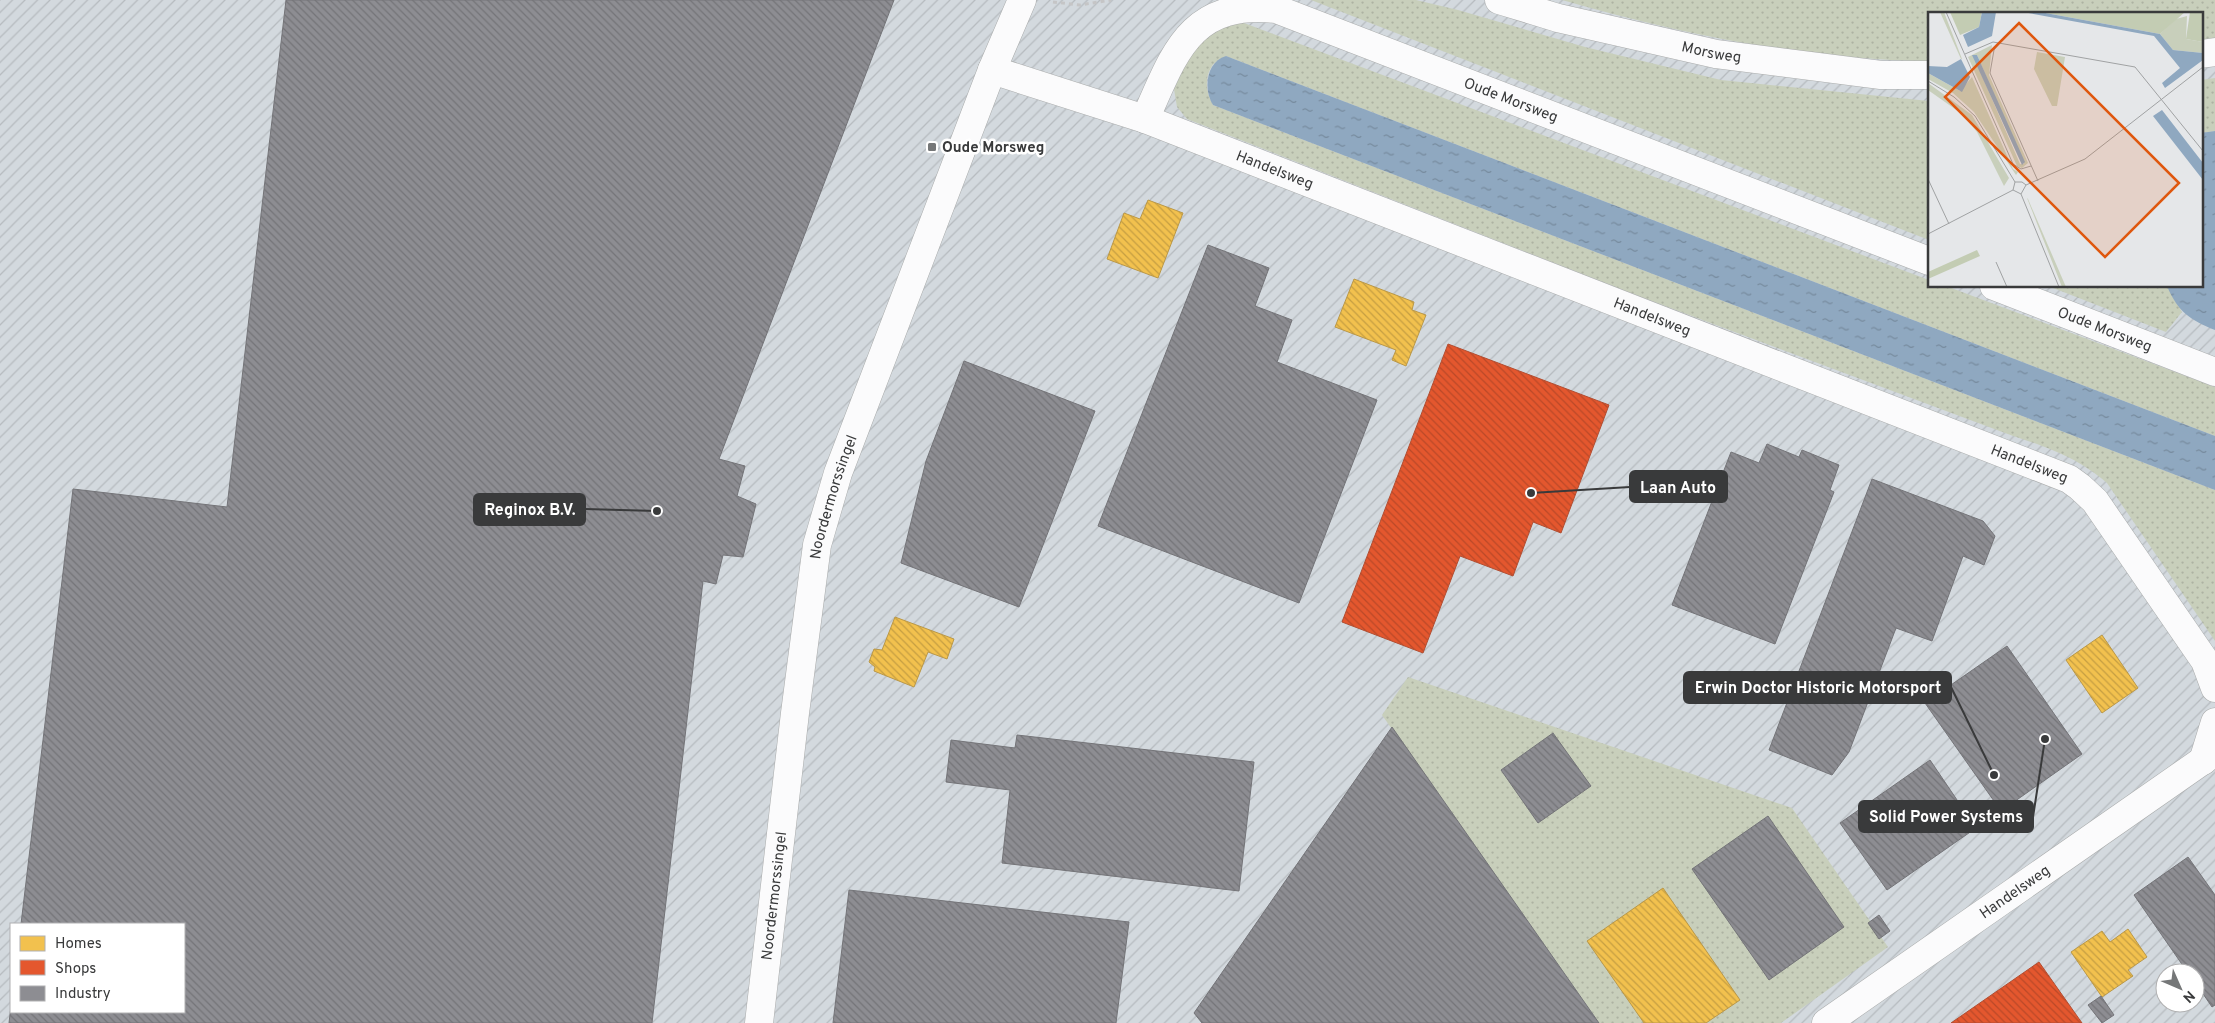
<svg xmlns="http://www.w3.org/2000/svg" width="2215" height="1023" font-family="Overpass,sans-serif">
<defs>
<pattern id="industrial-furrows" width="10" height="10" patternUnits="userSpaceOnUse" patternTransform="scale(1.25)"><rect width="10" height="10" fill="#d3d9de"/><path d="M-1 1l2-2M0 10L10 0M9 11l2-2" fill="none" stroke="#b6bbbf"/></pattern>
<pattern id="grass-dots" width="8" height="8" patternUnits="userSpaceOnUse" patternTransform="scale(1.25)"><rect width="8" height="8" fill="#c8cfbb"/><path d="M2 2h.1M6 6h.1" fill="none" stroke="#adb2a2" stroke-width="1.8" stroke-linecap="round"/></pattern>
<pattern id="water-ripples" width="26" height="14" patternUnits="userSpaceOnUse" patternTransform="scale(1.25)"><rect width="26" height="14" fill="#8fa8c0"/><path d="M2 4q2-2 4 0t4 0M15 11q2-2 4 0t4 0" fill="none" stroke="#768a9d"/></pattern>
<pattern id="homes-back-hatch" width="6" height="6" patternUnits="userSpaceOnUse" patternTransform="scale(1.25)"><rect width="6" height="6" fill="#f2c14e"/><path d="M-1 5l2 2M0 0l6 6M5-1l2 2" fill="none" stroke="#c59e42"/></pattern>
<pattern id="shops-back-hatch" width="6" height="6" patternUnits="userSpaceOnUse" patternTransform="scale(1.25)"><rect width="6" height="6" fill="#e4572e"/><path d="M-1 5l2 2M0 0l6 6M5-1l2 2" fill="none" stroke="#ba4928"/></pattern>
<pattern id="industry-back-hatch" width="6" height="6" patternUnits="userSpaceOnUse" patternTransform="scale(1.25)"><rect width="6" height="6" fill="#8d8d92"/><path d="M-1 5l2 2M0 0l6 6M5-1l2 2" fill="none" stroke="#747478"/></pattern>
</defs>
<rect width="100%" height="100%" fill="#e5e7e9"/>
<path fill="url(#industrial-furrows)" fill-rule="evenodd" d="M0 0H2215V1023H0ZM1929 14H2201V286H1929ZM11 924H184V1012H11ZM2165 973H2195V1003H2165Z"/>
<g fill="url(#grass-dots)">
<path d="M1311 0H1416L1458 10 1585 47 1721 80 1929 101V240Z"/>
<path d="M1562 0H2215V40L2201 42V14H1929V61C1805 60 1681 34 1562 0Z"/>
<path d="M1244 23 1929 280V286H1946L2215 387V436L1226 56C1222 59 1215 62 1212 66 1204 78 1206 93 1213 105L2215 490V641L2107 483C2074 455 2045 447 2005 433L1641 297 1187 119 1177 107 1174 89 1196 40 1220 26Z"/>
<path d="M2215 78V131L2201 133V80Z"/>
<path d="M2048 286H2167L2182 312 2166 332Z"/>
<path d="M1408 677 1792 808 1888 947 1781 1023H1599L1382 715Z"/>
</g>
<g fill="url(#water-ripples)">
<path d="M1226 56 2215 436V490L1213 105C1203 89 1206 62 1226 56Z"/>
<path d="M2215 131V330C2190 320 2178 312 2167 286H2201V133Z"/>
</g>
<g fill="url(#homes-back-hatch)" stroke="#ba9848">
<path d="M1148 200 1183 213 1158 278 1107 259 1124 213 1140 219Z"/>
<path d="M1354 279 1414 302 1412 310 1426 315 1406 366 1392 360 1396 350 1335 327Z"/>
<path d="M895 617 954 639 947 659 928 652 914 687 874 671 875 667 869 662 874 649 882 650Z"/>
<path d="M2102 635 2138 688 2102 713 2066 660Z"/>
<path d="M1663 888 1740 1000 1706 1023H1644L1587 941Z"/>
<path d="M2128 929 2147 957 2128 970 2133 976 2102 997 2071 952 2102 931 2110 942Z"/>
</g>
<g fill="url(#shops-back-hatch)" stroke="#b14e32">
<path d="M1448 344 1609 405 1561 533 1533 522 1513 576 1460 556 1423 653 1342 622Z"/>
<path d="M2039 962 2082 1023H1951Z"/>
</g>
<g fill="url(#industry-back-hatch)" stroke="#747478">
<path d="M286 0H894L719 459 745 466 737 496 756 504 743 557 723 555 716 584 703 581 652 1023H9L11 1006V1012H184V924H21L73 489 227 507Z"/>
<path d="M1208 245 1269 268 1255 306 1292 320 1277 362 1377 400 1299 603 1098 526Z"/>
<path d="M964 361 1095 411 1019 607 901 563 926 461Z"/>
<path d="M1767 444 1799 457 1802 450 1839 465 1830 490 1834 492 1775 644 1672 605 1731 452 1759 463Z"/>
<path d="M1872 479 1983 521 1995 536 1984 565 1963 556 1932 641 1896 628 1849 752 1832 775 1769 750Z"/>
<path d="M2007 646 2082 754 2001 811 1925 703Z"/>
<path d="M1392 727 1599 1023H1202L1194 1013Z"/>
<path d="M1553 733 1591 786 1538 823 1501 770Z"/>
<path d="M1017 735 1254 762 1239 891 1002 863 1010 790 946 782 951 740 1015 748Z"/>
<path d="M1930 760 1976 828 1887 890 1840 823Z"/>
<path d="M1768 816 1844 927 1769 980 1692 869Z"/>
<path d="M2188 857 2215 895V1005L2212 1007 2195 982V973H2188L2134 895Z"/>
<path d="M849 890 1129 922 1116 1023H833Z"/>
<path d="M1879 915 1890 931 1879 939 1868 923Z"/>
<path d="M2101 996 2114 1015 2102 1023 2088 1005Z"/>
</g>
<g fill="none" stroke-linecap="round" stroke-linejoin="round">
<defs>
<g id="street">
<path id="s1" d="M992 70 1145 119 2069 479 2080 487 2095 501 2205 661 2215 688"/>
<path id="s2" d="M1145 119C1174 56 1188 0 1276 9L1929 261"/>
<path id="s3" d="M1994 286 2215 372"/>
<path d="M2203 761 2215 722"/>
<path id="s4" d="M759 1023 795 713 817 545 838 473 992 70 1022 0"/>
<path id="s5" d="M1826 1023 2215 752"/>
</g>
<g id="primary">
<path id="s6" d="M1499 0 1558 18 1716 54 1881 75H1929"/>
<path d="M2201 54 2215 52"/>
</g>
</defs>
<use href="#street" stroke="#aaacac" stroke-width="29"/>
<use href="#primary" stroke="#aaacac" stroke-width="29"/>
<path stroke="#c5c5c6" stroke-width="3" stroke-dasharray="4 4" stroke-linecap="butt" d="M1053 2 1080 5 1111 0"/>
<use href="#street" stroke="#fbfbfc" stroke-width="28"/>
<use href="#primary" stroke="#fbfbfc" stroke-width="28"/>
</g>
<rect fill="#757778" stroke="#fff" stroke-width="2" x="927" y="142" width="10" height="10" rx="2.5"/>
<g text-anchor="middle" stroke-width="5" stroke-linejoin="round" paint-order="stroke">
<g font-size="15" fill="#393a3b" stroke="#fff">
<text dy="5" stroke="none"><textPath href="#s6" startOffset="219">Morsweg</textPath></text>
<text dy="5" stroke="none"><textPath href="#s2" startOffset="441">Oude Morsweg</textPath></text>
<text dy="5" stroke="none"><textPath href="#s1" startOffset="300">Handelsweg</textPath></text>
<text dy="5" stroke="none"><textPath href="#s1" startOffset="705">Handelsweg</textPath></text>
<text dy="5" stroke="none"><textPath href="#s3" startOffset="119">Oude Morsweg</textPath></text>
<text dy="5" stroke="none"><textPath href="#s1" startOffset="1110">Handelsweg</textPath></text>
<text dy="5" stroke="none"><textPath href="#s4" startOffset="532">Noordermorssingel</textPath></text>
<text dy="5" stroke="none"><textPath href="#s5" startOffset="230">Handelsweg</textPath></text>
<text dy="5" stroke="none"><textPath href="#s4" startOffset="128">Noordermorssingel</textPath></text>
</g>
<g font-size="15" font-weight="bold" fill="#393a3b" stroke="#fff" text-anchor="start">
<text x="942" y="152">Oude Morsweg</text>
</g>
</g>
<g transform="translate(1928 12)">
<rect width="275" height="275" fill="#e5e7e9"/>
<path d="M12 0H16L34 47H33ZM259 4 258 27 275 30V41L245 38 232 22 248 7ZM64 33 61 63 100 151 94 156 89 154 40 45ZM45 43H49L96 152H92ZM109 40 137 45 129 94H124L106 57ZM0 61 32 79 44 65 85 157 90 160 88 163 46 100 25 81 0 67ZM0 71 44 103 81 166 76 174 49 120 34 102 0 78ZM99 186 100 187 138 275H134Z" fill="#c8cfbb" fill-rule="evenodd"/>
<path d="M22 0H54L51 15 32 23ZM112 0H257L232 22ZM262 0H275V30L258 27ZM49 238 52 244 0 267V260Z" fill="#c3ccb3"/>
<path d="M54 0H68L64 24 40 35 35 23 51 15ZM95 0H112L232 22 245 38 275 41V48L237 76 234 71 252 56 226 24ZM44 43H49L97 150 94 153ZM33 47 42 65 34 80 0 61V54L19 55ZM234 98 275 151V168L225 104Z" fill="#8fa8c0"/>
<path fill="none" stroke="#a0a2a3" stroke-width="1" d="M18 0 85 152 93 157 103 154M72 31 66 38 62 61 110 169M37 42 65 30 207 55 275 139M0 69 26 85 47 104 87 170M0 167 21 212M87 170H94L98 173 93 182M87 170 85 178 93 182M98 173 157 147 275 55M93 182 131 275M0 222 85 178M68 250 79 275"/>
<path fill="#df570e" fill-opacity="0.15" stroke="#df570e" stroke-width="2.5" d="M91 11 251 171 177 245 17 85Z"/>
<rect width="275" height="275" fill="none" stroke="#393a3b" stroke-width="2.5"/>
</g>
<path fill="none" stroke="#393a3b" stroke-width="2" d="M1531 493L1630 487M657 511L585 509M1994 775L1951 687M2045 739L2033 817"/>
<g fill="#393a3b" stroke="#fff" stroke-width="2">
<circle cx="1531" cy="493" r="5"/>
<circle cx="657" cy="511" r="5"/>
<circle cx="1994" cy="775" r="5"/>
<circle cx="2045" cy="739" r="5"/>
</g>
<g fill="#393a3b" stroke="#393a3b" stroke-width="2">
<rect x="1630" y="471" width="97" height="31" rx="5"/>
<rect x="474" y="494" width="111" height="31" rx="5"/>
<rect x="1684" y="672" width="267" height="31" rx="5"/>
<rect x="1859" y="801" width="174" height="31" rx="5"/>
</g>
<g font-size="16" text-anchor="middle" font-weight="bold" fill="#fff">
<text x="1678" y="493">Laan Auto</text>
<text x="530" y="515">Reginox B.V.</text>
<text x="1818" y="693">Erwin Doctor Historic Motorsport</text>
<text x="1946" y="822">Solid Power Systems</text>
</g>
<rect x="10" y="923" width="175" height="90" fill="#ffffff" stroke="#b0b0b1"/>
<rect x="20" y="936" width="25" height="15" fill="#f2c14e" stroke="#b0b0b1"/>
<text x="55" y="948" font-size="15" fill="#393a3b">Homes</text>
<rect x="20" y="960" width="25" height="15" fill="#e4572e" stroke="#b0b0b1"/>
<text x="55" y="973" font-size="15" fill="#393a3b">Shops</text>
<rect x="20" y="986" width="25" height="15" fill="#8d8d92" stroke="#b0b0b1"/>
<text x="55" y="998" font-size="15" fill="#393a3b">Industry</text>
<g transform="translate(2180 988) rotate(135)"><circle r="24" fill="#ffffff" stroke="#b0b0b1"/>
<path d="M0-4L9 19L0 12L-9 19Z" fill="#757778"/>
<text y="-8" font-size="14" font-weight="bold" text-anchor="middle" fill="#393a3b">N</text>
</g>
</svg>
